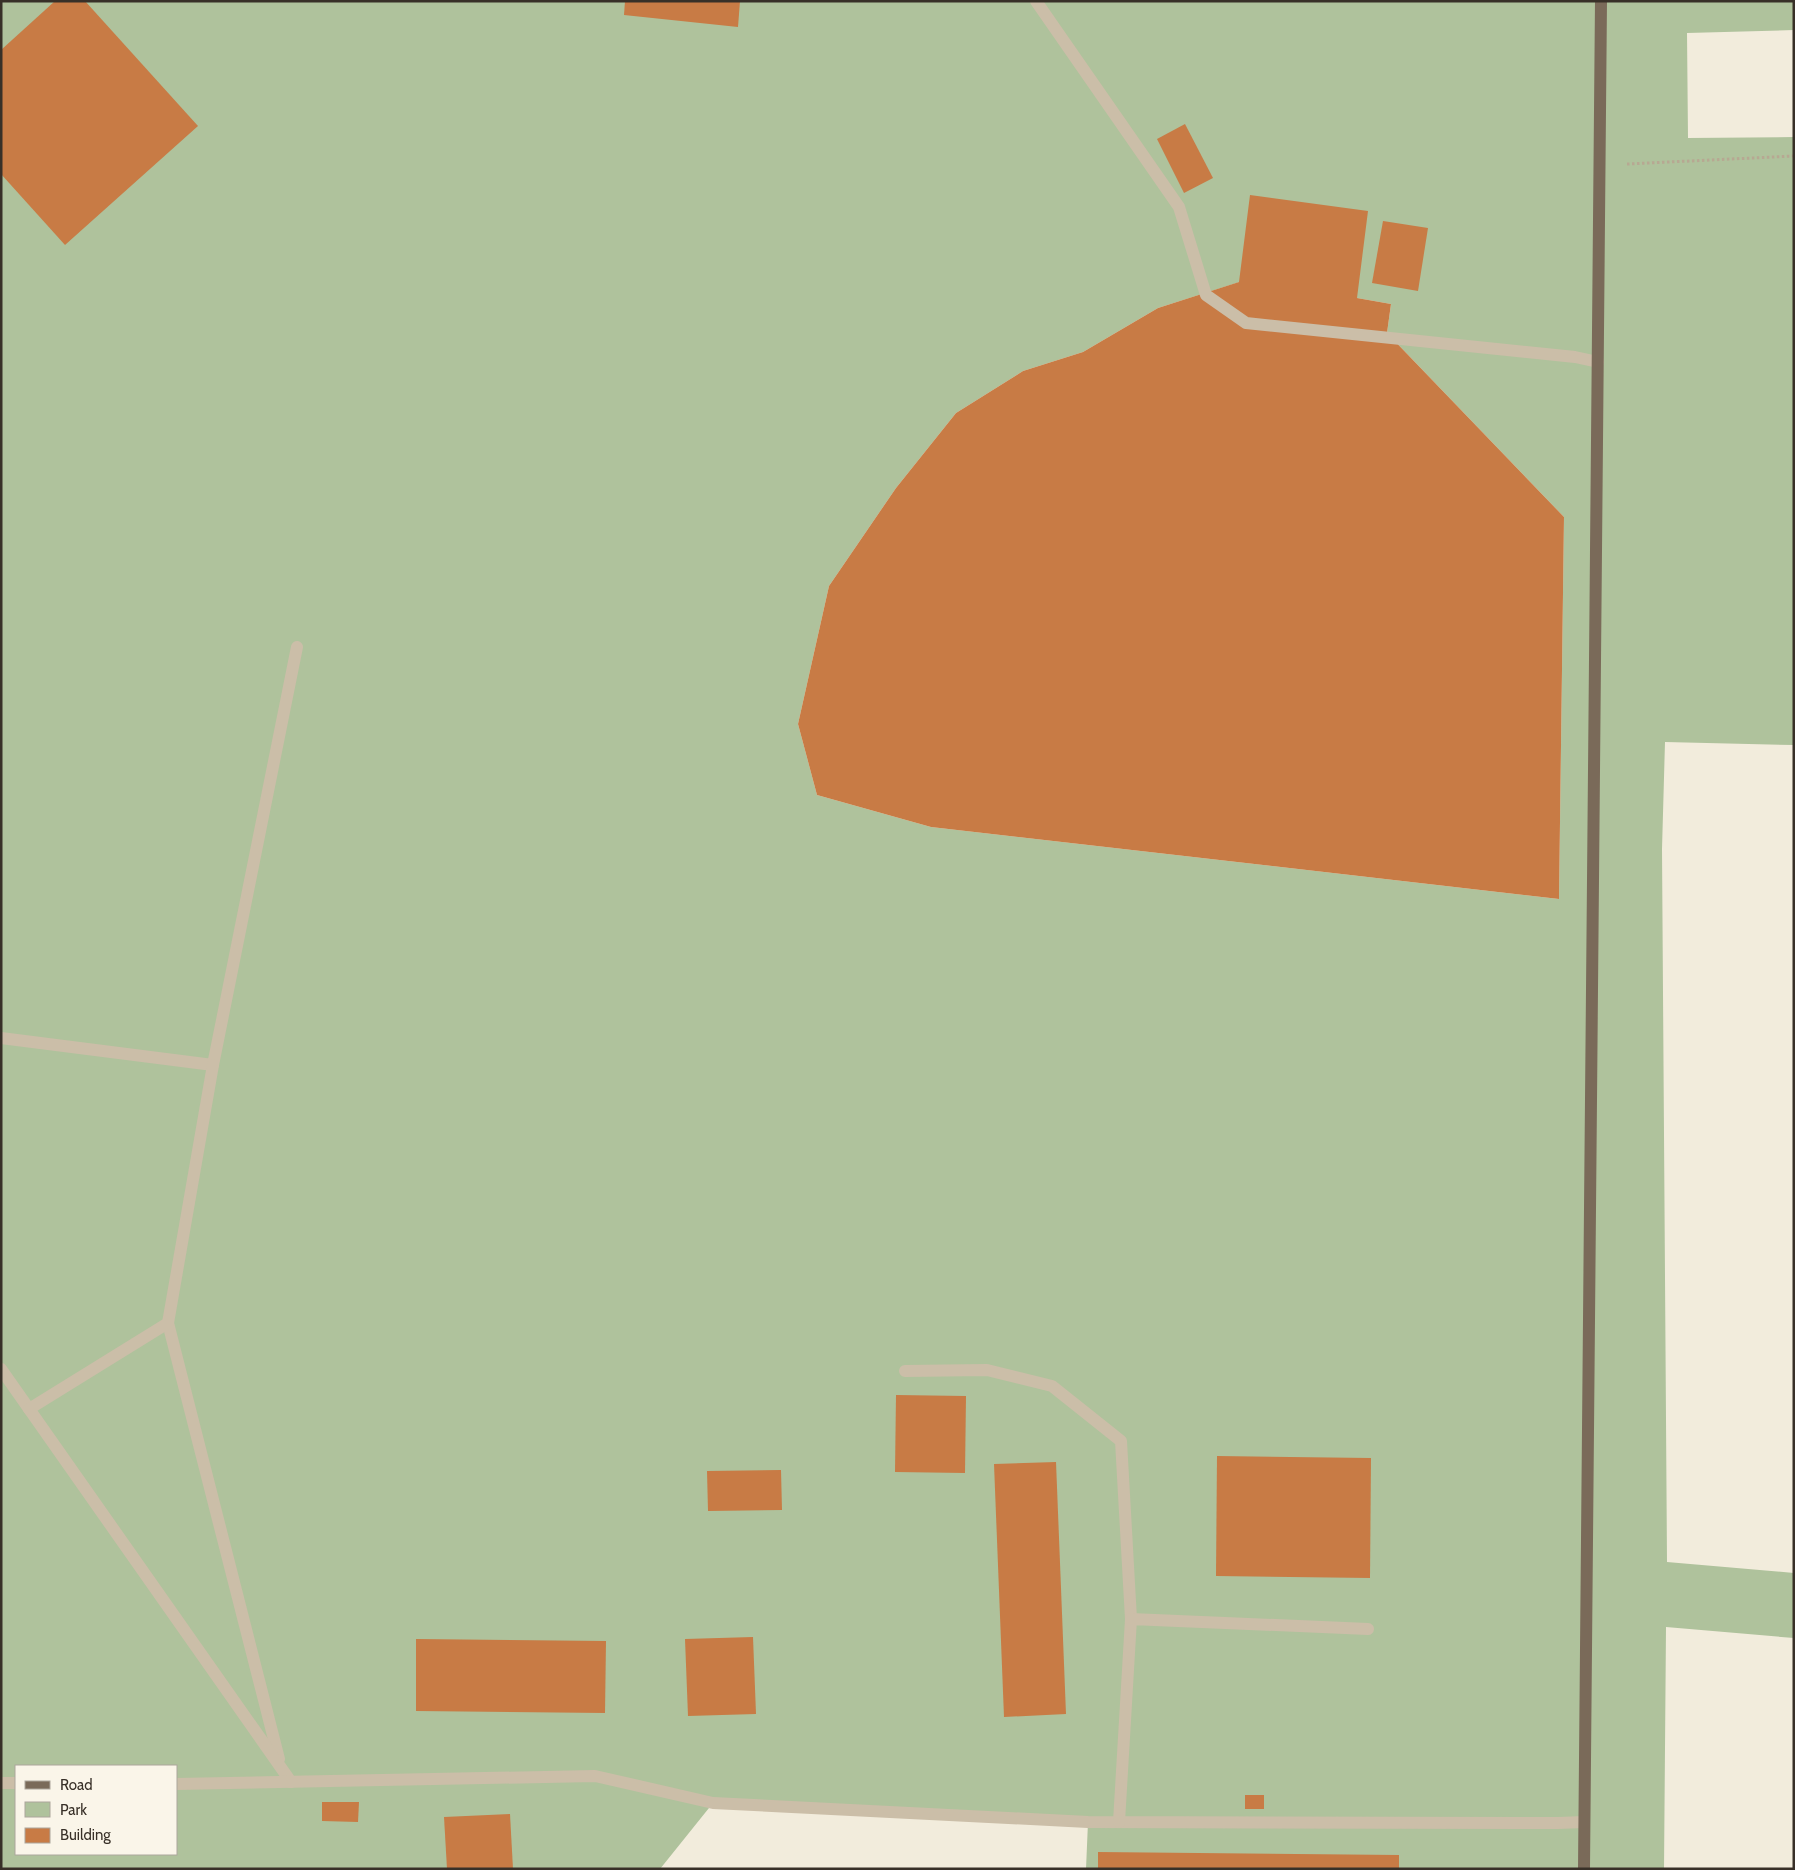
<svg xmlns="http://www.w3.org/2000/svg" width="1795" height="1870" font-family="Cabin,sans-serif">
<rect width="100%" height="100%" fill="#f2ecdc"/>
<path fill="#afc29c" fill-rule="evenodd" d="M1 1H1794V30L1687 33 1688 138 1794 137V745L1665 742 1662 849 1667 1562 1794 1573V1638L1666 1627 1664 1869H1086L1088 1822 713 1803 660 1869H1ZM1249 279 1391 304 1387 333 1564 517 1559 899 931 827 817 795 798 724 829 586 896 488 956 413 1023 371 1083 352 1158 308ZM16 1766H176V1854H16Z"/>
<g fill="#c87b45">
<path d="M55 1H85L198 126 65 245 1 174V50Z"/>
<path d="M625 1H740L738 27 624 15Z"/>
<path d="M1185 124 1213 178 1184 193 1157 139Z"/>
<path d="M1250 195 1368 211 1357 298 1391 304 1387 333 1564 517 1559 899 931 827 817 795 798 724 829 586 896 488 956 413 1023 371 1083 352 1158 308 1239 282Z"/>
<path d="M1383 221 1428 228 1418 291 1372 283Z"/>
<path d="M896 1395 966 1396 965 1473 895 1472Z"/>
<path d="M1217 1456 1371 1458 1370 1578 1216 1576Z"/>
<path d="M1056 1462 1066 1714 1004 1717 994 1464Z"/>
<path d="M781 1470 782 1510 708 1511 707 1471Z"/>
<path d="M753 1637 756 1714 688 1716 685 1639Z"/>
<path d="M416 1639 606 1641 605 1713 416 1711Z"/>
<rect x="1245" y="1795" width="19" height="14"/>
<path d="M322 1802H359L358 1822 322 1821Z"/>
<path d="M510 1814 513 1869H447L444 1817Z"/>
<path d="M1098 1852 1399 1855V1869H1098Z"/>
</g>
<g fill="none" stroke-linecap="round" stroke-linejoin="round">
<path stroke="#b7a892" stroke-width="3" stroke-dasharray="2.5 2.5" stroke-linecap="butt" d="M1627 164 1794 156"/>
<g stroke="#cbbea8" stroke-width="12">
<path d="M1036 1 1179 207 1206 295 1246 323 1575 357 1598 362"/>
<path d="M1 1038 213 1065 297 647"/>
<path d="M168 1323 279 1759"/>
<path d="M1 1369 291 1782"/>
<path d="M905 1371 987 1370 1052 1386 1121 1441 1131 1619"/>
<path d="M29 1409 168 1323 213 1065"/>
<path d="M1 1783H16"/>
<path d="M176 1784 595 1776 713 1803 1088 1822 1558 1823 1584 1822"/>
<path d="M1119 1822 1131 1619 1368 1629"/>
</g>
<path stroke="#7a6a59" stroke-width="12" d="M1584 1869 1601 1"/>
</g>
<rect width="1795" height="1870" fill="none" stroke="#383028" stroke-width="5"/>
<rect x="15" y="1765" width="162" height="90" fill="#faf5e9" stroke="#aca69c"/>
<rect x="25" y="1781" width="25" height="8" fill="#7a6a59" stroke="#aca69c"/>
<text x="60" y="1790" font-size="15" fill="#383028">Road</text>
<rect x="25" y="1802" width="25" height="15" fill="#afc29c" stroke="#aca69c"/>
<text x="60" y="1815" font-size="15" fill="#383028">Park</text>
<rect x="25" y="1828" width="25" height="15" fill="#c87b45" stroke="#aca69c"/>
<text x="60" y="1840" font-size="15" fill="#383028">Building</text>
</svg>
